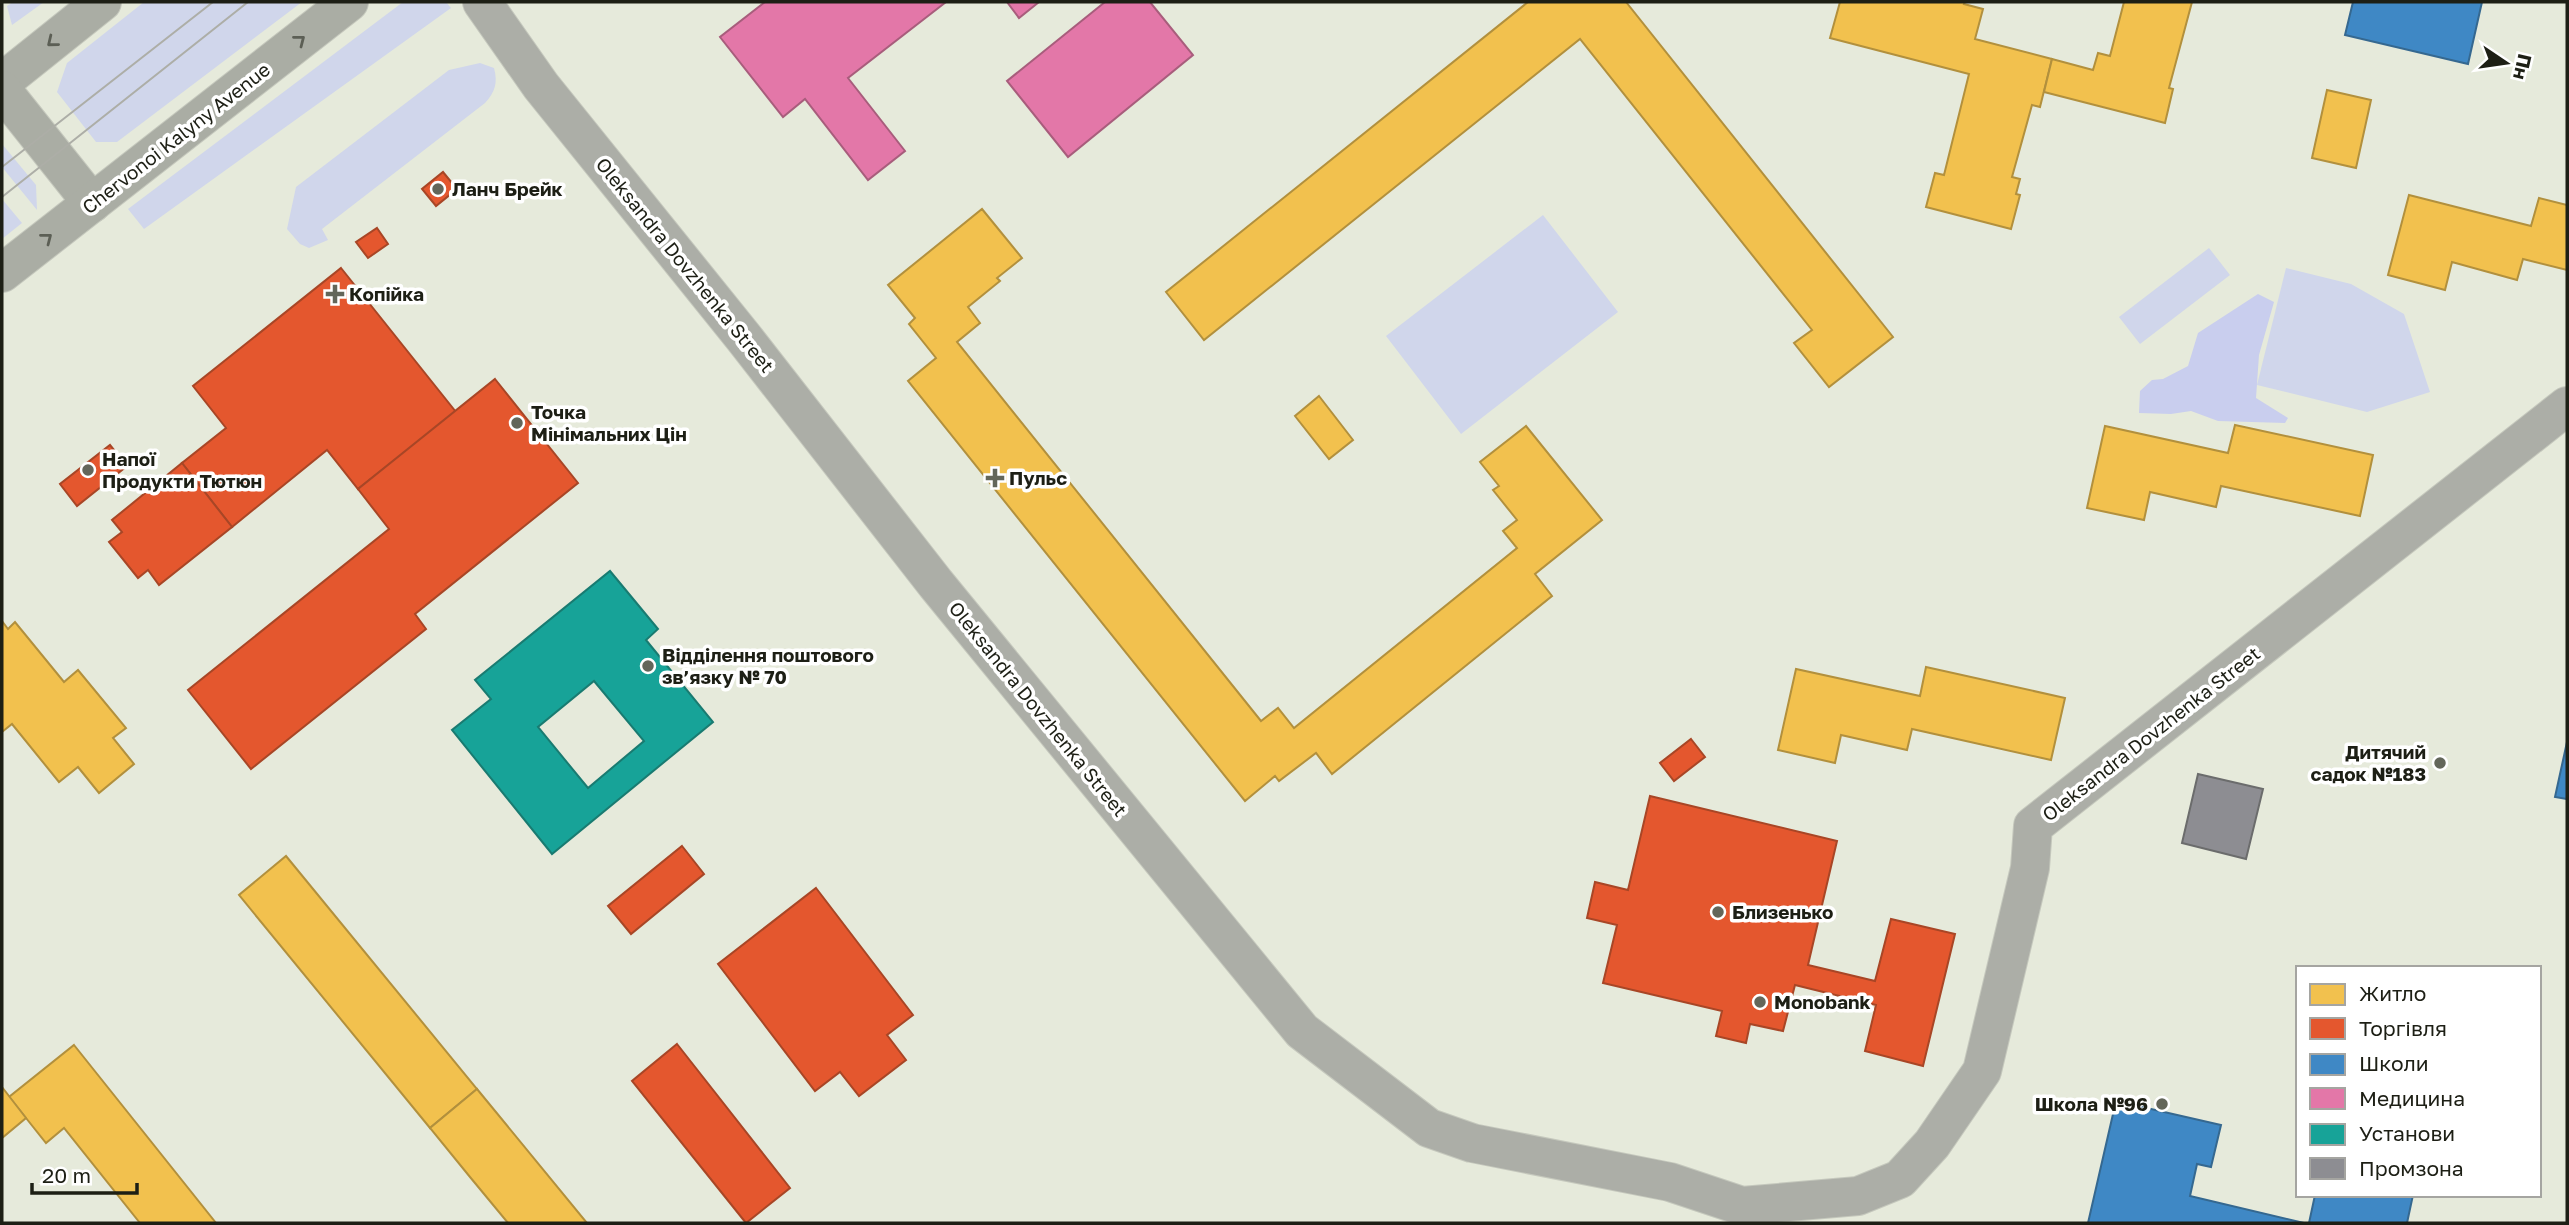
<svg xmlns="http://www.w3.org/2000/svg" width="2569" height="1225" font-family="'Golos Text',sans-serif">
<rect width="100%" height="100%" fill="#e6eadb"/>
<g fill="#d0d6eb">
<path d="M13 2H44L12 25 7 6Z"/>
<path d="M144 2H302L117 142H96L57 92 67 63Z"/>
<path d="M403 2H446L451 8 144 229 128 209Z"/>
<path d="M480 63 494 68C498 83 495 92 485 103L322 229 328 240 309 248 300 244 287 229 296 187 449 70Z"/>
<path d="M2 144 36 185 37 210 2 167Z"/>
<path d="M2 199 22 223 2 239Z"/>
<path d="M1543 215 1618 312 1461 434 1386 336Z"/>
<path d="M2209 248 2230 275 2140 344 2119 317Z"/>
<path d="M2286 268 2351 284 2404 314 2430 392 2367 412 2257 385Z"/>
</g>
<path fill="#c9ceee" d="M2258 294 2274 302 2259 355 2256 398 2288 418 2285 423 2218 421 2191 411 2171 414 2139 413 2140 391 2152 380 2163 379 2188 366 2198 333Z"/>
<g fill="#f2c14e" stroke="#b2903d" stroke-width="2">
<path d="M1528 2H1626L1893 337 1829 387 1794 343 1812 330 1580 39 1204 340 1166 292Z"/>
<path d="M1840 2H1965L1964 4 1983 9 1975 39 2052 59 2040 107 2032 105 2012 177 2020 179 2016 194 2020 195 2011 229 1926 207 1935 173 1944 175 1969 74 1830 38Z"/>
<path d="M2124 2H2192L2169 88 2173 89 2165 123 2044 92 2052 59 2093 70 2098 53 2110 56Z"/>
<path d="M2327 90 2371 100 2356 168 2312 158Z"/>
<path d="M2409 195 2531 226 2539 198 2567 205V270L2523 259 2517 280 2452 262 2445 290 2388 275Z"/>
<path d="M982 209 1022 258 997 278 1000 281 968 307 980 323 957 342 1261 721 1278 708 1294 728 1517 548 1503 531 1517 520 1493 490 1499 486 1480 462 1526 426 1602 520 1535 574 1552 596 1332 774 1316 753 1279 781 1275 776 1245 801 908 381 936 358 909 324 915 318 888 285Z"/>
<path d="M1319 396 1353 440 1329 459 1295 416Z"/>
<path d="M2235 425 2373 455 2360 516 2221 486 2216 507 2150 492 2144 520 2087 508 2105 426 2228 453Z"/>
<path d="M2 621 8 629 15 622 64 682 78 670 126 728 113 738 134 764 99 793 78 767 59 782 12 724 2 732Z"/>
<path d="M1926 667 2065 698 2051 760 1912 729 1907 750 1841 735 1835 763 1778 750 1796 669 1920 696Z"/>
<path d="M286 856 477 1089 430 1128 239 895Z"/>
<path d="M74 1045 216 1223H140L64 1128 46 1143 26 1118 9 1097Z"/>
<path d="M2 1087 26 1118 2 1138Z"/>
<path d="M477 1089 587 1223H508L470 1177 430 1128Z"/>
</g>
<g fill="#e4572e" stroke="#a84626" stroke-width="2">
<path d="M443 172 457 189 436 206 422 189Z"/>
<path d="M377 228 388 244 368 258 356 242Z"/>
<path d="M341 268 456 412 358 489 327 450 232 527 182 463 226 428 193 386Z"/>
<path d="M495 379 578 483 415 614 426 629 251 769 188 690 389 529 358 489Z"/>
<path d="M110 445 127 466 77 506 60 484Z"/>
<path d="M182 463 232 527 159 585 148 570 138 578 109 542 122 532 112 520Z"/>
<path d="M1691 739 1705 757 1674 781 1660 763Z"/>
<path d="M1650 796 1837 841 1808 965 1875 981 1891 919 1955 934 1923 1066 1865 1051 1876 1005 1795 985 1783 1031 1750 1024 1746 1043 1716 1036 1722 1011 1603 983 1617 925 1587 918 1595 882 1628 890Z"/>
<path d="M682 846 704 874 631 934 608 906Z"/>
<path d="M816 888 913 1015 887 1035 906 1060 859 1096 840 1072 815 1091 718 964Z"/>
<path d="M677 1044 790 1188 746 1223 632 1081Z"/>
</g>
<g fill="#3f88c5" stroke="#356890" stroke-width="2">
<path d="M2353 2H2482L2468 64 2345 35Z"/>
<path d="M2567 742V799L2555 797Z"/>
<path d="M2116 1101 2221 1125 2211 1167 2197 1164 2190 1196 2304 1223H2088Z"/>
<path d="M2315 1195H2413L2407 1223H2309Z"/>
</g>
<g fill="#e377a8" stroke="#a85d7c" stroke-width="2">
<path d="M765 2H946L848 78 905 151 868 180 805 99 783 117 720 37Z"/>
<path d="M1007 2H1039L1019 18Z"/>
<path d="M1105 2H1150L1193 55 1068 157 1007 81Z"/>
</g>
<path fill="#17a398" stroke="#197b71" stroke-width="2" fill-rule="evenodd" d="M610 571 658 629 646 640 713 722 552 854 452 730 491 699 475 680ZM594 681 644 741 588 788 538 727Z"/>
<path fill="#8d8d92" stroke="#6b6c6c" stroke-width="2" d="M2198 774 2263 789 2246 859 2182 843Z"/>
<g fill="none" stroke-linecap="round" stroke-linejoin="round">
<defs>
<path id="minor" d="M482 2 541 86 744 338 936 584 1302 1031 1429 1128 1472 1143 1670 1182 1742 1206 1858 1196 1900 1179 1932 1144 1982 1071 2030 868 2033 826 2567 406"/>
<g id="secondary">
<path d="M2 82 102 2"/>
<path d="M2 90 92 203"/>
<path d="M2 273 349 2"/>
</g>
</defs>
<use href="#minor" stroke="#c5c8bd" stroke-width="40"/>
<use href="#secondary" stroke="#c5c8bd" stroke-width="40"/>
<use href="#minor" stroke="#acaea7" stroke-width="38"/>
<use href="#secondary" stroke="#aaada4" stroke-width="38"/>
<g stroke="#adaea7" stroke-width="2">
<path d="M2 167 213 2"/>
<path d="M2 197 248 2"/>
</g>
</g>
<defs><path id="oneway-chevron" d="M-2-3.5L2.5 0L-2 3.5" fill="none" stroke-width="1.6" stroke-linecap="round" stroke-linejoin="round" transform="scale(1.75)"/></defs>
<g stroke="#5c5f55">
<use href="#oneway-chevron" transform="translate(300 40) rotate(-38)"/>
<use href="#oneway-chevron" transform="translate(52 42) rotate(141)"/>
<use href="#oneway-chevron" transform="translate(47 238) rotate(-38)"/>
</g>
<g fill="#63665a" stroke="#fff" stroke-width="2.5">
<circle cx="438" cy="189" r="7"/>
<path d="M331.5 283.5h7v7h7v7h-7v7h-7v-7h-7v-7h7z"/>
<circle cx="517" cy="423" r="7"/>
<circle cx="88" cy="470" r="7"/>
<path d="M991.5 467.5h7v7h7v7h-7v7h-7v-7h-7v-7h7z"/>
<circle cx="648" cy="666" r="7"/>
<circle cx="2440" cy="763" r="7"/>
<circle cx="1718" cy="912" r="7"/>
<circle cx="1760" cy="1002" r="7"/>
<circle cx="2162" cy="1104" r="7"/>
</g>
<g text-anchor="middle" stroke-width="7" stroke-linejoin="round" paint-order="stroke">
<g font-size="19" fill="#1d1f15" stroke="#fff">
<text transform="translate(176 138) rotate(-38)" y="7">Chervonoi Kalyny Avenue</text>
<text transform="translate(685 265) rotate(51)" y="7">Oleksandra Dovzhenka Street</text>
<text transform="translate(1038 709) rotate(51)" y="7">Oleksandra Dovzhenka Street</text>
<text transform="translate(2151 734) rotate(-38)" y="7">Oleksandra Dovzhenka Street</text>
</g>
<g font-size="19" font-weight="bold" fill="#1d1f15" stroke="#fff" text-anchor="start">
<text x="452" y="196">Ланч Брейк</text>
<text x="349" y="301">Копійка</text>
<text x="531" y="419">Точка<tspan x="531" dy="22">Мінімальних Цін</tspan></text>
<text x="102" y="466">Напої<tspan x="102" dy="22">Продукти Тютюн</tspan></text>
<text x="1009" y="485">Пульс</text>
<text x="662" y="662">Відділення поштового<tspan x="662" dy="22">зв’язку № 70</tspan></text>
<text x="2426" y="759" text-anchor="end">Дитячий<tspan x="2426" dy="22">садок №183</tspan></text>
<text x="1732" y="919">Близенько</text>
<text x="1774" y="1009">Monobank</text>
<text x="2148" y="1111" text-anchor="end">Школа №96</text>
</g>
</g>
<rect width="2569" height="1225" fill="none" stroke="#1d1f15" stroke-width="7"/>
<rect x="2296" y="966" width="245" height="231" fill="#ffffff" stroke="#a5a5a1" stroke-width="2"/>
<rect x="2310" y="984" width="35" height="21" fill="#f2c14e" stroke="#a5a5a1" stroke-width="2"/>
<text x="2359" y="1001" font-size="21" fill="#1d1f15">Житло</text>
<rect x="2310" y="1018" width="35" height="21" fill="#e4572e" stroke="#a5a5a1" stroke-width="2"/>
<text x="2359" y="1036" font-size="21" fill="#1d1f15">Торгівля</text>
<rect x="2310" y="1054" width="35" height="21" fill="#3f88c5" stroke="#a5a5a1" stroke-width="2"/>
<text x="2359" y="1071" font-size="21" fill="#1d1f15">Школи</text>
<rect x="2310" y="1088" width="35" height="21" fill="#e377a8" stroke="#a5a5a1" stroke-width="2"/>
<text x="2359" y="1106" font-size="21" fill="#1d1f15">Медицина</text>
<rect x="2310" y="1124" width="35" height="21" fill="#17a398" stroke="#a5a5a1" stroke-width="2"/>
<text x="2359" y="1141" font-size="21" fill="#1d1f15">Установи</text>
<rect x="2310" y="1158" width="35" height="21" fill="#8d8d92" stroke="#a5a5a1" stroke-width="2"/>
<text x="2359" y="1176" font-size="21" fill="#1d1f15">Промзона</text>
<g transform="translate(2506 63) rotate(103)" stroke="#ffffff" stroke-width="5" paint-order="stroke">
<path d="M0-5L12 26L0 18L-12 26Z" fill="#1d1f15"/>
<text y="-10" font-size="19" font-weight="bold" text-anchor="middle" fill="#1d1f15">Пн</text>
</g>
<path d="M32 1183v10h105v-10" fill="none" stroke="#1d1f15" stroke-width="3.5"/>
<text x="42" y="1183" font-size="21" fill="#1d1f15" stroke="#ffffff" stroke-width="5" paint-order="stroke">20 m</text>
</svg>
